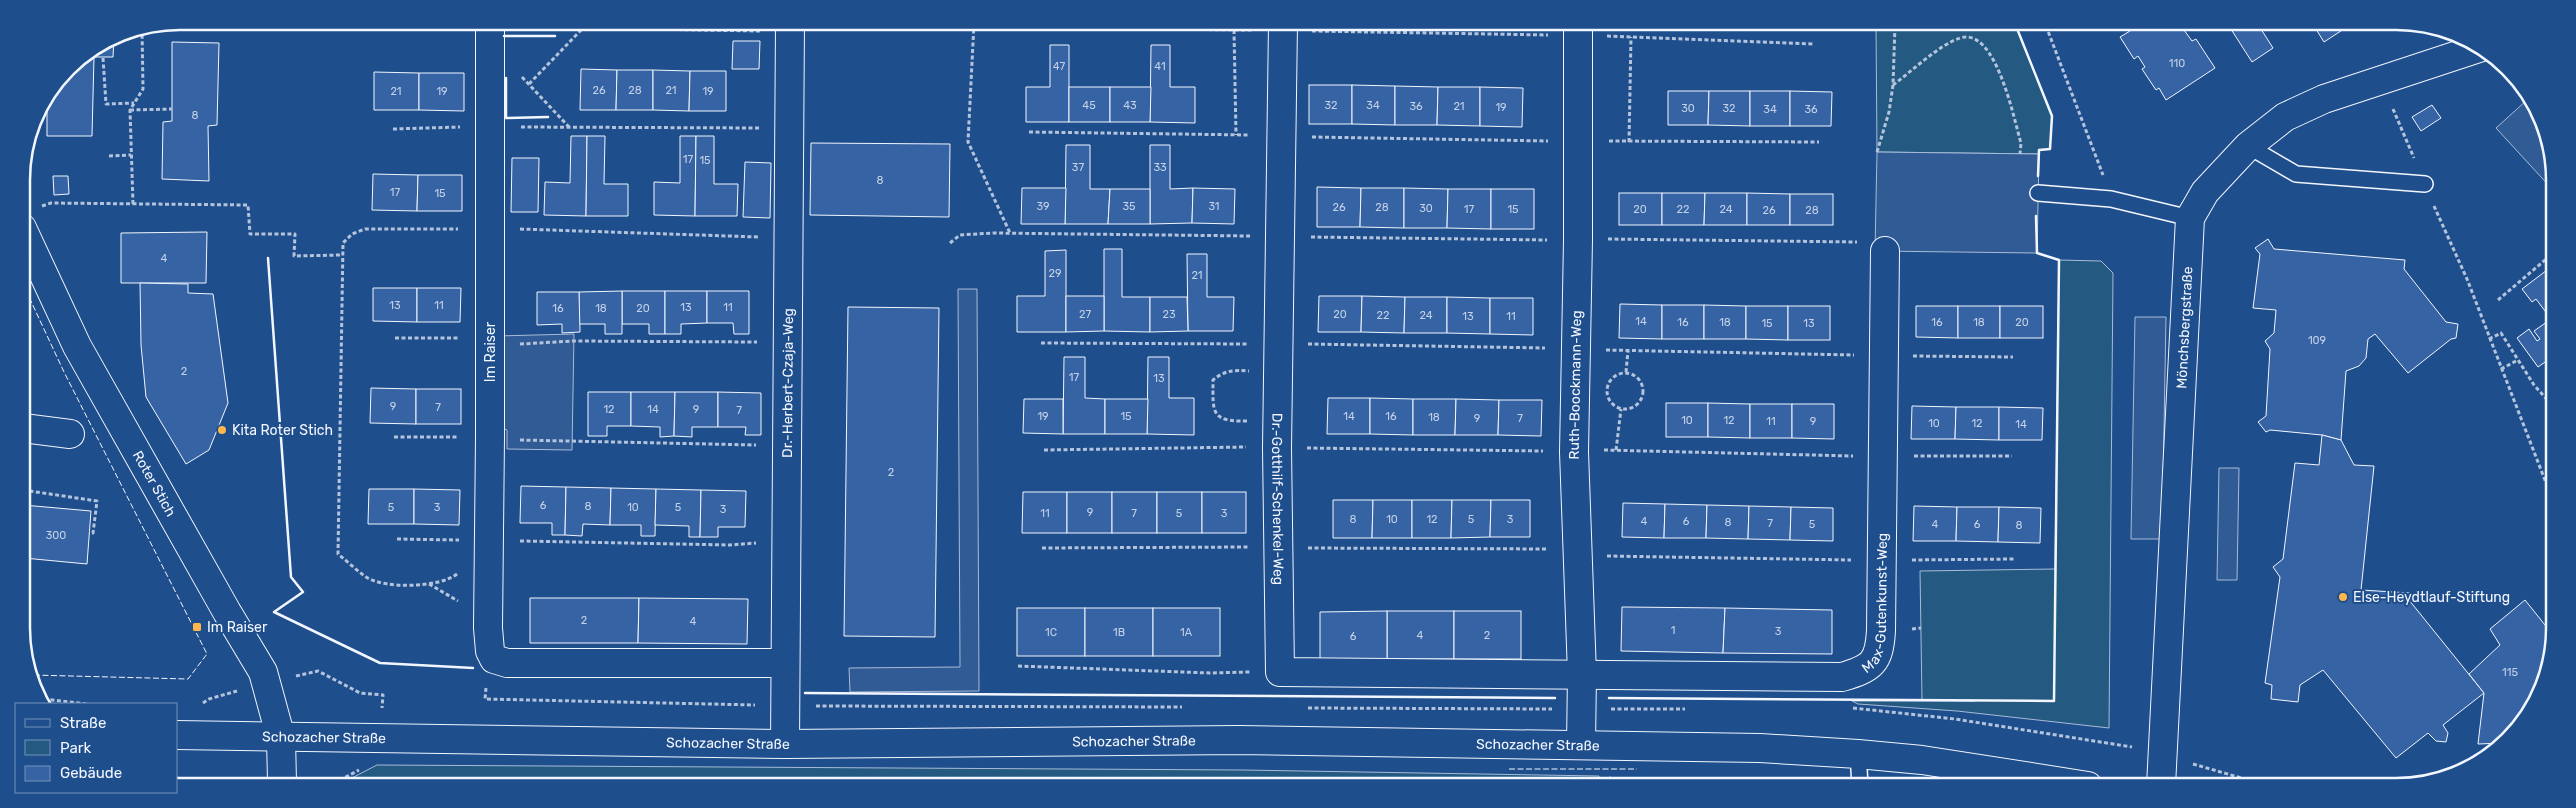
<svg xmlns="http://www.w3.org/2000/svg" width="2576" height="808" font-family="Rubik,sans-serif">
<rect width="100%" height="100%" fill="#1f4e8c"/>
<g fill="#245a82" stroke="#a8bbd7">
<path d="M1876 25 2016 26 2052 116 2050 149 2039 150V154L1877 152Z"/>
<path d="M2059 260 2101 261 2113 273 2109 728 1957 711 1858 704 1852 701H1975L1922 700 1920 571 2055 569Z"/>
<path d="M377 765 1242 770 1599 776 1596 785 344 782Z"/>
</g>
<g fill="#305b95" stroke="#a8bbd7">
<path d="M2527 100 2552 149V189L2496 128Z"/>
<path d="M1877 152 2039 154 2037 253 1875 251Z"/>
<path d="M958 289H977L979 691 850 692 849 668 960 667Z"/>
<path d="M2135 317H2166L2162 539H2131Z"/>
<path d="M574 334 572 450 507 449V430L497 426V336Z"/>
<path d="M2219 468H2239L2237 580H2217Z"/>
</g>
<g fill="#3563a3" stroke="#f2f6ff">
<rect x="1619" y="25" width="43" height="2"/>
<rect x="1662" y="25" width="42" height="2"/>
<path d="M1704 25H1747V26L1704 27Z"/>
<rect x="1747" y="25" width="43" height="1"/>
<rect x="1790" y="25" width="42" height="1"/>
<path d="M2127 26H2186L2187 28 2184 30 2192 41 2196 39 2215 68 2166 100 2159 88 2156 90 2142 69 2145 67 2138 56 2134 59 2120 37 2130 31Z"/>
<path d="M2229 26H2259L2273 48 2252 62Z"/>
<path d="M2314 26 2347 27 2324 42Z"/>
<path d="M114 37 113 57H94L92 136H47V99L68 67Z"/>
<path d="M733 41H760L759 69H732Z"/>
<path d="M172 42 219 43 217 125 208 126 209 181 162 179 163 122 172 121Z"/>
<path d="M1050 45H1069V122H1026V87H1050Z"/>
<path d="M1151 45H1170V87H1195V123L1150 122Z"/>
<path d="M581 69 617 70 616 110H580Z"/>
<path d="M617 70H653V110H616Z"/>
<path d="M653 70 690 71 689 111 653 110Z"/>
<path d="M690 71H726V111H689Z"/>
<path d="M374 72 419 73V110H374Z"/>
<path d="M419 73H464V111L419 110Z"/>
<rect x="1309" y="85" width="43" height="39"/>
<path d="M1352 85 1395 86V125L1352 124Z"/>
<path d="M1395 86 1438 87 1437 125H1395Z"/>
<rect x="1069" y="87" width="41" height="35"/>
<path d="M1110 87H1151L1150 122H1110Z"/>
<path d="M1438 87H1480V126L1437 125Z"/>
<path d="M1480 87 1523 88 1522 127 1480 126Z"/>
<path d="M1668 91H1709L1708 125H1668Z"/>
<path d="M1709 91H1750V126L1708 125Z"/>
<rect x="1750" y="91" width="40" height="35"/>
<path d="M1790 91 1832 92 1831 126H1790Z"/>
<path d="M2432 105 2441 118 2421 131 2412 117Z"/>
<path d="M571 136H587L586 216 544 215 545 182 570 183Z"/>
<path d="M587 136H605L604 184H628V216H586Z"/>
<path d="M680 136H696L695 216 654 215V182L680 183Z"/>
<path d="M696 136H714V184H738L737 216H695Z"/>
<path d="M811 143 950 144 949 217 810 215Z"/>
<path d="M1066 145H1090V189H1110L1108 224H1065Z"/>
<path d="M1150 145H1170V189L1193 188 1192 223 1150 224Z"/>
<path d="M512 158H539L538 212H511Z"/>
<path d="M745 162 771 163 770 218 743 217Z"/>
<path d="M373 174 418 175 417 211 372 210Z"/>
<path d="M418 175H462V211H417Z"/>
<path d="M53 176H68L69 194 54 195Z"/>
<path d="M1317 187 1361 188 1360 227H1317Z"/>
<path d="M1022 188H1066L1065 224H1021Z"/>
<path d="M1193 188 1235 189 1234 224 1192 223Z"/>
<path d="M1361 188H1404V228L1360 227Z"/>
<path d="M1404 188 1448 189 1447 228H1404Z"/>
<path d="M1110 189H1150V224H1108Z"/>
<path d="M1448 189H1491V229L1447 228Z"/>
<rect x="1491" y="189" width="43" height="40"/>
<rect x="1619" y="193" width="43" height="32"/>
<path d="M1662 193H1705L1704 225H1662Z"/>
<path d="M1705 193H1747V225H1704Z"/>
<path d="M1747 193 1790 194V225H1747Z"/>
<rect x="1790" y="194" width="43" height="31"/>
<path d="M207 232 206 283H121V233Z"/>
<path d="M2268 239 2274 249 2405 260 2404 269 2446 322 2458 324 2456 338 2451 339 2408 373 2375 334 2368 339 2366 358 2359 366 2346 371 2341 440 2322 435 2270 430 2266 432 2258 422 2266 416 2270 349 2265 341 2274 333 2276 310 2253 308 2260 254 2255 248Z"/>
<path d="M1104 249H1122V297H1150V332L1104 331Z"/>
<path d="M1066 250V332H1017V296H1045V251Z"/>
<path d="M1187 254H1207V297H1234L1233 331H1188Z"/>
<path d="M2551 267V358L2538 367 2517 338 2529 329 2537 341 2540 339 2534 331 2551 319 2536 299 2532 302 2522 289Z"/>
<path d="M140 283 188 284V293L213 294 228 403 209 450 186 464 146 397 141 345Z"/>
<path d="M373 288H417V322L373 321Z"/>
<path d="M417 288H461L460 322H417Z"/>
<path d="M622 291H665V334H649V324H622Z"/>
<path d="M622 291V334H605V324H579V292Z"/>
<path d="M665 291H707V323L681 324V334H665Z"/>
<path d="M707 291H749V334H734L733 323H707Z"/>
<path d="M537 292H579L580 332 562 333V324L537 325Z"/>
<path d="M1066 296H1104V331L1066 332Z"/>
<path d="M1319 296H1362L1361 332H1318Z"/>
<path d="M1362 296 1405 297 1404 333 1361 332Z"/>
<path d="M1150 297H1187L1188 331 1150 332Z"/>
<path d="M1405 297H1447V333H1404Z"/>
<path d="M1447 297 1490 298V334L1447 333Z"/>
<path d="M1490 298H1533V335L1490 334Z"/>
<path d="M1620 304 1662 305V339L1619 338Z"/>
<rect x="1662" y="305" width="42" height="34"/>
<path d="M1704 305 1746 306V339H1704Z"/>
<path d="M1746 306H1788V340L1746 339Z"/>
<rect x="1788" y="306" width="42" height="34"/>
<path d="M1916 306H1958V338L1916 337Z"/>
<rect x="1958" y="306" width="42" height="32"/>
<rect x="2000" y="306" width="43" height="32"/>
<path d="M848 307 939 308 935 637 844 636Z"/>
<path d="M1064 357H1085V398L1105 399V434H1063Z"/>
<path d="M1148 357H1169V398H1194V435L1147 434Z"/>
<path d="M371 388 416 389V424L370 423Z"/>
<rect x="416" y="389" width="45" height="35"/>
<path d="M588 392H631V426H607V436H588Z"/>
<path d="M631 392H675L674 436 660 437V427L631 426Z"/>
<path d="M675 392H718V427H692V437L674 436Z"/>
<path d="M718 392 761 393V435H745L746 427H718Z"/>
<path d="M1328 398H1370V434H1327Z"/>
<path d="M1370 398 1413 399V435L1370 434Z"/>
<path d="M1024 399H1063V434L1023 433Z"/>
<path d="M1105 399H1148L1147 434H1105Z"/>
<path d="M1413 399H1456L1455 435H1413Z"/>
<path d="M1456 399 1499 400 1498 435H1455Z"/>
<path d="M1499 400H1542L1541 436 1498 435Z"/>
<rect x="1666" y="403" width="42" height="34"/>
<path d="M1708 403 1750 404V438L1708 437Z"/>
<rect x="1750" y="404" width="42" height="34"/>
<path d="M1792 404H1834V439L1792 438Z"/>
<path d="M1912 406 1956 407 1955 439H1911Z"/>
<path d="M1956 407H1999V440L1955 439Z"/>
<path d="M1999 407 2043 408 2042 440H1999Z"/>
<path d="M2322 435 2341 440 2354 465 2374 466 2361 590 2410 593 2409 600 2484 693 2443 725 2448 733 2446 742 2436 741 2428 733 2396 758 2323 670 2300 685 2298 702 2271 699 2272 685 2265 683 2280 577 2273 567 2283 559 2295 463 2319 465Z"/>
<path d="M521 486 566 487 565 535H552V523H520Z"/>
<path d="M566 487 611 488 610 525 583 524 582 536 565 535Z"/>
<path d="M611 488 656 489 655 536H641V525H610Z"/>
<path d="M369 489H414V524H368Z"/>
<path d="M414 489 460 490 459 525 414 524Z"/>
<path d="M656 489 701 490 700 537H689V526L655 525Z"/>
<path d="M701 490 746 491 745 527H718V537H700Z"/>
<path d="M1023 492H1067V533H1022Z"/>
<rect x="1067" y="492" width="45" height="41"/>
<rect x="1112" y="492" width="45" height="41"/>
<rect x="1157" y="492" width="45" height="41"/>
<rect x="1202" y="492" width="44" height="41"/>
<path d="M1333 500H1373L1372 538H1333Z"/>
<path d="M1373 500H1412V538H1372Z"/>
<path d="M1412 500H1452L1451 538H1412Z"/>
<path d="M1452 500H1491L1490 537 1451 538Z"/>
<path d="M1491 500H1530V537H1490Z"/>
<path d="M1623 503 1665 504 1664 538 1622 537Z"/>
<path d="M1665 504 1707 505 1706 538H1664Z"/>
<path d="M23 505 91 511 87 564 24 558Z"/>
<path d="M1707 505 1749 506 1748 539 1706 538Z"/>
<path d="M1749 506 1791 507 1790 540 1748 539Z"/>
<path d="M1914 506 1957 507 1956 541H1913Z"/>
<path d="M1791 507 1833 508V541L1790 540Z"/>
<path d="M1957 507H1999L1998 542 1956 541Z"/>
<path d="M1999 507 2041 508 2040 543 1998 542Z"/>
<path d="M530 598H639L638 643H530Z"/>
<path d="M639 598 748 599 747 644 638 643Z"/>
<path d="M2525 600 2549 630V670L2528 716 2503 743 2478 744 2484 693 2469 674 2500 645 2490 629Z"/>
<path d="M1622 607 1725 608 1723 653 1621 651Z"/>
<rect x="1017" y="608" width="68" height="48"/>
<rect x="1085" y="608" width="68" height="48"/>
<rect x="1153" y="608" width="67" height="48"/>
<path d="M1725 608 1832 610V654L1723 653Z"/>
<rect x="1387" y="611" width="67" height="48"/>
<path d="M1387 611V659L1320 660V612Z"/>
<rect x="1454" y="611" width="67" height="48"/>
</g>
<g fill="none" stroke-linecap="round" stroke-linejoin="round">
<defs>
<g id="service">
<path d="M2248 146 2296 174 2425 184"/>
<path d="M2038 193 2111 199 2190 218"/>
<path d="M1858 754 1860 785"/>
</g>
<g id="minor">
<path d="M490 22V437L488 628 490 651 494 659 507 663H785"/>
<path id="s1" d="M1283 24 1277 448 1280 672 1842 677C1872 668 1879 663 1881 631L1885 251"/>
<path d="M1578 25V240L1574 452 1582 674 1581 745"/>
<path d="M23 428 70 434"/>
<path id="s2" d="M785 744 790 23"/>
<path id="s3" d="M2161 786 2190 218 2205 192 2248 146 2285 117 2324 99 2482 47"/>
</g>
<g id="tertiary">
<path id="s4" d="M22 228 77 346 227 612 263 672 281 738"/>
</g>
<g id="secondary">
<path id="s5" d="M176 735 785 744 1239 740 1760 748 1858 754 1922 760 2088 786"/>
<path d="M281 738 282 782"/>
</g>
</defs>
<use href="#service" stroke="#f2f6ff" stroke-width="18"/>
<use href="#minor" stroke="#f2f6ff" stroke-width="30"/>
<use href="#tertiary" stroke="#f2f6ff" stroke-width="30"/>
<use href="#secondary" stroke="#f2f6ff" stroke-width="30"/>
<g stroke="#b3c4dc" stroke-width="3" stroke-dasharray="4 2.5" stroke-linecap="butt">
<path d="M974 23 968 142 1010 233"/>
<path d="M393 25 460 26"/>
<path d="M2046 26 2103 175"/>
<path d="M522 27 760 31"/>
<path d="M1020 28 1253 30"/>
<path d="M1234 30 1236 135"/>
<path d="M1312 31 1548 35"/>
<path d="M1607 36 1814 44"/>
<path d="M103 58 106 104 134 103"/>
<path d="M522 77 569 127"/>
<path d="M529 84 583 28"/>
<path d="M1893 85C1912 71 1939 45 1960 38 1996 26 2014 120 2021 143L2020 154"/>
<path d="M2393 109 2414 158"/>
<path d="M130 110 172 109"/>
<path d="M521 127 760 128"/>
<path d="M393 129 460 127"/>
<path d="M1029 132 1250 135"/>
<path d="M1312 137 1548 141"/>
<path d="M1609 141 1819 142"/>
<path d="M1629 142 1631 37"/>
<path d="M1877 152 1889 112 1893 85 1895 25"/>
<path d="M109 156 131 155"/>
<path d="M133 204 130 110 143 89 142 29"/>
<path d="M42 206 51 203 248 205 250 234H295L294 256 341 255"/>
<path d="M2434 206 2467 279 2550 493"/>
<path d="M520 229 758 237"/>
<path d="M1311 237 1547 240"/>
<path d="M1608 239 1857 242"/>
<path d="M950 243 960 235 993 233 1250 236"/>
<path d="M2498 300 2551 255"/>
<path d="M395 338H459"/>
<path d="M2489 339 2501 333 2534 385 2551 404"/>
<path d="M1041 343 1247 344"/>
<path d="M520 344 574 341 757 342"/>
<path d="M1308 344 1545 348"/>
<path d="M1606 350 1854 355"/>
<path d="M1913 356 2013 357"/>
<path d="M2501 369 2518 360"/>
<path d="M1626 372 1628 351"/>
<circle cx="1625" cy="391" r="18"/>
<path d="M1247 421C1210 422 1213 412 1213 380 1225 370 1234 370 1249 371"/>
<path d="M394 437H459"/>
<path d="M520 440 756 445"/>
<path d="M1307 448 1543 451"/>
<path d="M1044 450 1246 447"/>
<path d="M1604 450 1853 456"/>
<path d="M1616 450 1621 409"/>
<path d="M1914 456H2012"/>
<path d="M23 490 97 501 93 533 89 532"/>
<path d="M23 496 29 460"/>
<path d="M397 539 459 540"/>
<path d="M520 541 730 545 756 543"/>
<path d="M1042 548 1249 547"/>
<path d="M1308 548 1546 549"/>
<path d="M1607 556 1851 560"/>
<path d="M1912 560 2015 559"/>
<path d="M457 574C439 588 384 589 366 577 356 570 347 561 338 554L343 243 352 234 365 229H458"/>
<path d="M429 584 458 601"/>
<path d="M1912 629 1921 628"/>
<path d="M1018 666 1210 673 1250 672"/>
<path d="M296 676 318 671 360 693 383 695 382 708"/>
<path d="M486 688 485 699 755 705"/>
<path d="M44 699 87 704"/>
<path d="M203 703 209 699 237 691"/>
<path d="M816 706 1182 707"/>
<path d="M1308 708 1552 709"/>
<path d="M1853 708 1955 719 2132 747"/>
<path d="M1611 709H1685"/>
<path d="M2193 764 2269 786"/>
<path d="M1773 779 1776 785"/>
<path d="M341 782 344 778 359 770"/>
<path d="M1606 785 1611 777"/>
</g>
<use href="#service" stroke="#1f4e8c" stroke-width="15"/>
<use href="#minor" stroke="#1f4e8c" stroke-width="28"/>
<use href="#tertiary" stroke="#1f4e8c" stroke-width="28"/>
<use href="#secondary" stroke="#1f4e8c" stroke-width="28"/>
<g stroke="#f2f6ff" stroke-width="1" stroke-dasharray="6 2.5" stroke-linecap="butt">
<path d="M22 282 64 372 207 654 188 679 32 675"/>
<path d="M1509 769H1637"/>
</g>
<g stroke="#f2f6ff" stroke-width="2.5">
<path d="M2016 26 2052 116 2050 149 2039 150 2038 176"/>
<path d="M504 36H555"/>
<path d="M506 78V118L548 117"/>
<path d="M268 258 291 577 303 592 274 612 380 663 473 668"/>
<path d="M805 693 1555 698"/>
<path d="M1609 698 2054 701 2059 260 2037 253 2036 216"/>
</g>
</g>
<g fill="#ffb74d" stroke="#1f4e8c" stroke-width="2">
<circle cx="222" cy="430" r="5"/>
<circle cx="2343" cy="597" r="5"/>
<rect x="192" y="622" width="10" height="10" rx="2.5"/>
</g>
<g text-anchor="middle" stroke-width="4" stroke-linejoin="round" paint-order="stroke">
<g font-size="11" fill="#c3d1e8">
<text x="2177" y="67">110</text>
<text x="1059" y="70">47</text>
<text x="1160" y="70">41</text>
<text x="599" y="94">26</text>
<text x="635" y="94">28</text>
<text x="671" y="94">21</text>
<text x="396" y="95">21</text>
<text x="442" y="95">19</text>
<text x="708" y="95">19</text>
<text x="1089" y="109">45</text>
<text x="1130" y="109">43</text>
<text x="1331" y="109">32</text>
<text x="1373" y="109">34</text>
<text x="1416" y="110">36</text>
<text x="1459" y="110">21</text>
<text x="1501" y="111">19</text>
<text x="1688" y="112">30</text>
<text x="1729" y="112">32</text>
<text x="1770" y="113">34</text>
<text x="1811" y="113">36</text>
<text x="195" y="119">8</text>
<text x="688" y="163">17</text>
<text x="705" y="164">15</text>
<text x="1078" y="171">37</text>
<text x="1160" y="171">33</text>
<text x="880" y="184">8</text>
<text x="395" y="196">17</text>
<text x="440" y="197">15</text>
<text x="1043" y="210">39</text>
<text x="1129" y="210">35</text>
<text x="1214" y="210">31</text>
<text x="1339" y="211">26</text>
<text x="1382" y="211">28</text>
<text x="1426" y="212">30</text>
<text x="1469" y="213">17</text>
<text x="1513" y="213">15</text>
<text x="1640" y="213">20</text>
<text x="1683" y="213">22</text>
<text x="1726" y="213">24</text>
<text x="1769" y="214">26</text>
<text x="1812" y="214">28</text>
<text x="164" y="262">4</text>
<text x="1055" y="277">29</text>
<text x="1197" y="279">21</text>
<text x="395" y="309">13</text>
<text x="439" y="309">11</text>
<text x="686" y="311">13</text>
<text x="728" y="311">11</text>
<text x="558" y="312">16</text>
<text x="601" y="312">18</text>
<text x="643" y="312">20</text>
<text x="1085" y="318">27</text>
<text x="1169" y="318">23</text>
<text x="1340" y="318">20</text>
<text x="1383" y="319">22</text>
<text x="1426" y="319">24</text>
<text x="1468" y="320">13</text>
<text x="1511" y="320">11</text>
<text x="1641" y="325">14</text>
<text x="1683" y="326">16</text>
<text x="1725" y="326">18</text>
<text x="1937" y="326">16</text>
<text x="1979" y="326">18</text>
<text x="2022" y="326">20</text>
<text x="1767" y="327">15</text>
<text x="1809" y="327">13</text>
<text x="2317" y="344">109</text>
<text x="184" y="375">2</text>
<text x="1074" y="381">17</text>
<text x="1159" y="382">13</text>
<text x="393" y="410">9</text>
<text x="438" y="411">7</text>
<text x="609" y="413">12</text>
<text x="653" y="413">14</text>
<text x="696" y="413">9</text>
<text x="739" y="414">7</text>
<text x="1043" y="420">19</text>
<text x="1126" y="420">15</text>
<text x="1349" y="420">14</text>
<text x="1391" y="420">16</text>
<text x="1434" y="421">18</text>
<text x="1477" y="422">9</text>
<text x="1520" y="422">7</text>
<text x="1687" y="424">10</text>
<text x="1729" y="424">12</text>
<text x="1771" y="425">11</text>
<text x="1813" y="425">9</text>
<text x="1934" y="427">10</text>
<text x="1977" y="427">12</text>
<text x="2021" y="428">14</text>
<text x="891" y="476">2</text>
<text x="543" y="509">6</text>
<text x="588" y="510">8</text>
<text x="391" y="511">5</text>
<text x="437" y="511">3</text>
<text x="633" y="511">10</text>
<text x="678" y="511">5</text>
<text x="723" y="513">3</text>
<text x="1090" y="516">9</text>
<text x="1045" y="517">11</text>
<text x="1134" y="517">7</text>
<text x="1179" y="517">5</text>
<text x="1224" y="517">3</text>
<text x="1353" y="523">8</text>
<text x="1392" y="523">10</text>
<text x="1432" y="523">12</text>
<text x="1471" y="523">5</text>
<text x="1510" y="523">3</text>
<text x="1644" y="525">4</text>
<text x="1686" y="525">6</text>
<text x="1728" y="526">8</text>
<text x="1770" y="527">7</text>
<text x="1812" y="528">5</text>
<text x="1935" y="528">4</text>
<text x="1977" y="528">6</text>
<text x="2019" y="529">8</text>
<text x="56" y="539">300</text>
<text x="584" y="624">2</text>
<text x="693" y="625">4</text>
<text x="1673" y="634">1</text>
<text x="1778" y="635">3</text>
<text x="1051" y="636">1C</text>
<text x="1119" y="636">1B</text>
<text x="1186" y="636">1A</text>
<text x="1420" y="639">4</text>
<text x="1487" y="639">2</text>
<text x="1353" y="640">6</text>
<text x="2510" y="676">115</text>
</g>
<g font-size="14" fill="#f2f6ff" stroke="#1f4e8c">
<text dy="5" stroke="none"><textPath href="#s3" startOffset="459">Mönchsbergstraße</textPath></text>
<text transform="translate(490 352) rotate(-90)" y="5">Im Raiser</text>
<text dy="5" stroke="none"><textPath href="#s2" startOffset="361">Dr.-Herbert-Czaja-Weg</textPath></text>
<text transform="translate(1575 385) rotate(-89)" y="5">Ruth-Boockmann-Weg</text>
<text dy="5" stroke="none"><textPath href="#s4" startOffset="288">Roter Stich</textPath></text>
<text dy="5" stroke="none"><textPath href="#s1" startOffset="475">Dr.-Gotthilf-Schenkel-Weg</textPath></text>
<text dy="5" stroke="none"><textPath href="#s1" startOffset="1304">Max-Gutenkunst-Weg</textPath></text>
<text dy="5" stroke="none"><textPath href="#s5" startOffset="148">Schozacher Straße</textPath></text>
<text dy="5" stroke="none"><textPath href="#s5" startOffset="958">Schozacher Straße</textPath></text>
<text dy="5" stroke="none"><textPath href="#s5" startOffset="552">Schozacher Straße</textPath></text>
<text dy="5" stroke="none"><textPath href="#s5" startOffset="1362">Schozacher Straße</textPath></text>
</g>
<g font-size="14" fill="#f2f6ff" stroke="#1f4e8c" text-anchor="start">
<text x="232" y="435">Kita Roter Stich</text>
<text x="2353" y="602">Else-Heydtlauf-Stiftung</text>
<text x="207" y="632">Im Raiser</text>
</g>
</g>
<path d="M0 0H2576V808H0ZM180 30H2396A150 150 0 0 1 2546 180V628A150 150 0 0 1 2396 778H180A150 150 0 0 1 30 628V180A150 150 0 0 1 180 30Z" fill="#1f4e8c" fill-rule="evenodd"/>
<path fill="none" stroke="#f2f6ff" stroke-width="2.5" d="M180 30H2396A150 150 0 0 1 2546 180V628A150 150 0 0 1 2396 778H180A150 150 0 0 1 30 628V180A150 150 0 0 1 180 30Z"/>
<rect x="15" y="703" width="162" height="90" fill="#1f4e8c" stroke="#7391ba"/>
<rect x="25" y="719" width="25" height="8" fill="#1f4e8c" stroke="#7391ba"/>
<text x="60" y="728" font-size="15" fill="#f2f6ff">Straße</text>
<rect x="25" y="740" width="25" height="15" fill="#245a82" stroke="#7391ba"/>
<text x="60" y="753" font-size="15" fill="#f2f6ff">Park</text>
<rect x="25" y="766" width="25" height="15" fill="#3563a3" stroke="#7391ba"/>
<text x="60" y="778" font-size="15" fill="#f2f6ff">Gebäude</text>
</svg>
